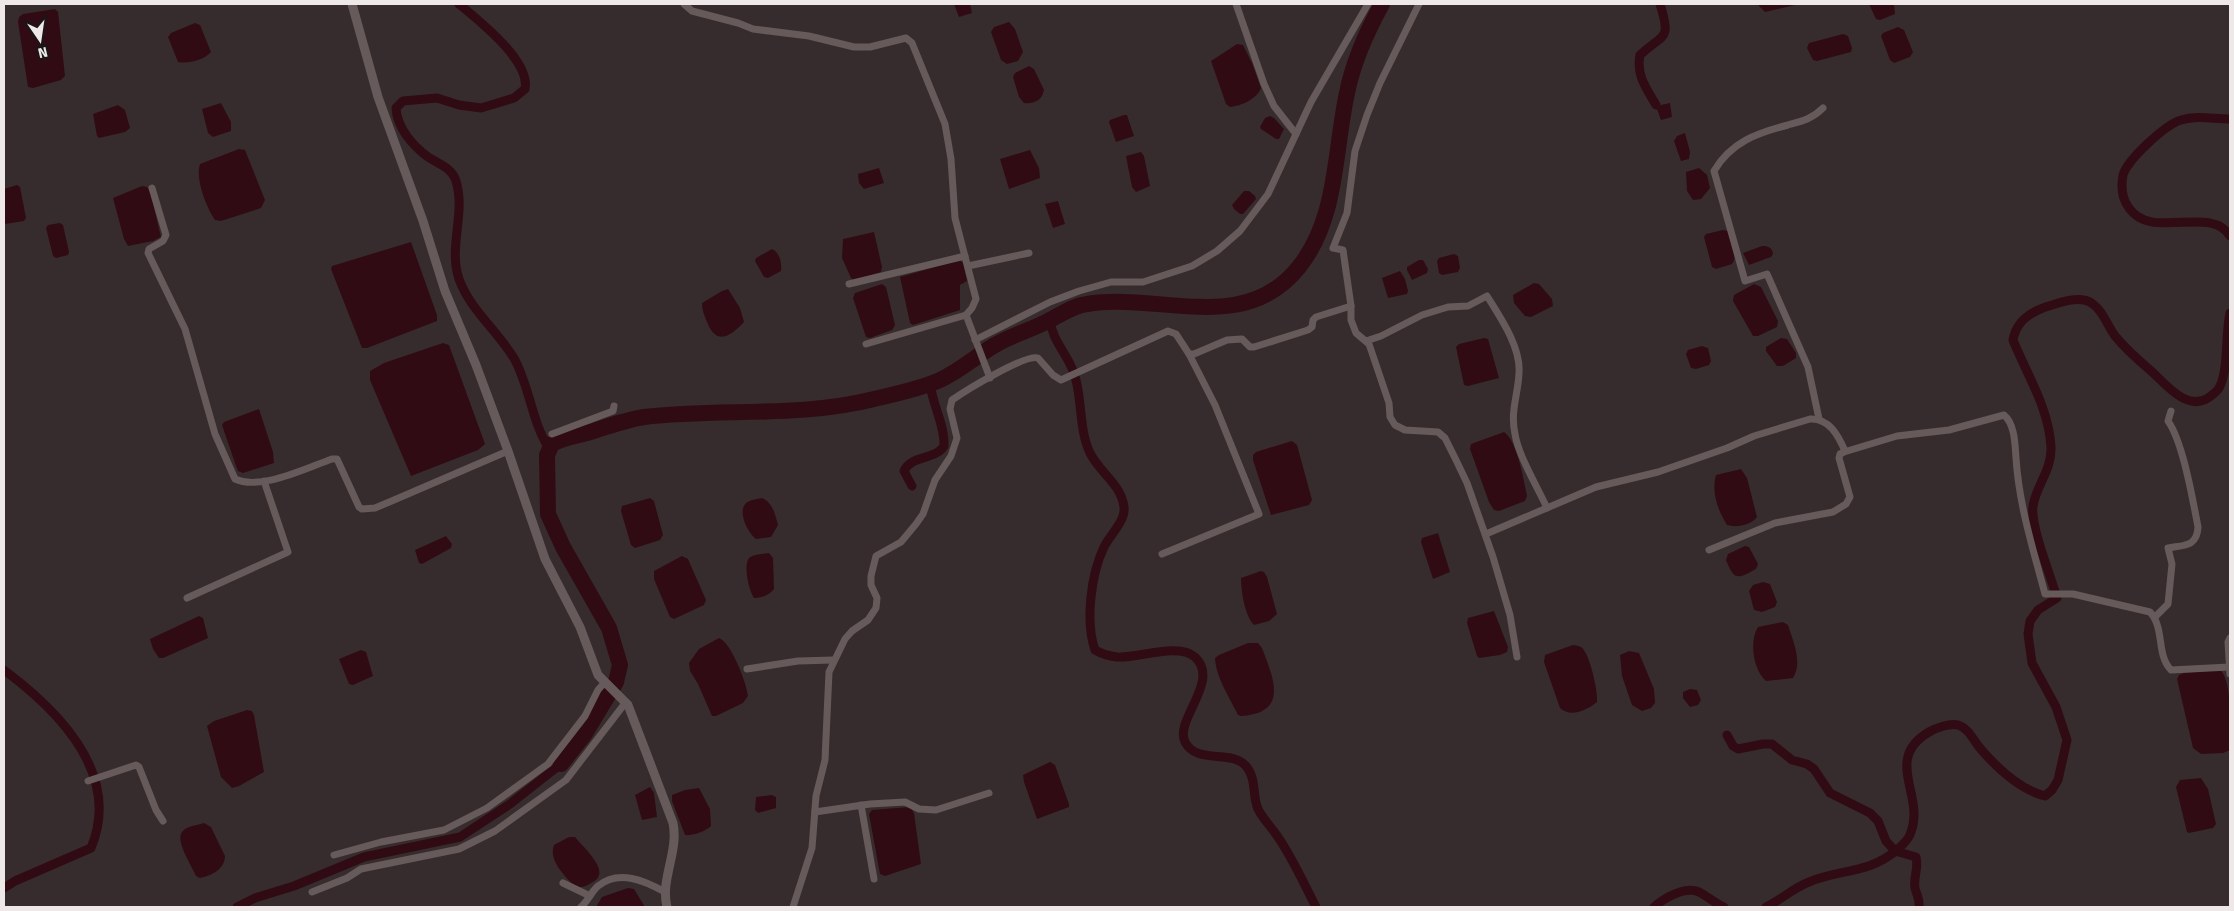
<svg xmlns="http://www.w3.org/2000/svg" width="2234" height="911" font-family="'Fira Sans',sans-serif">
<rect width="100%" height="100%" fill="#372c2d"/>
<g fill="#310b13">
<path d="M954 4H970L972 13 959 17Z"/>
<path d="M1757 4H1800L1765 12Z"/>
<path d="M1869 4H1894L1895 14 1880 20 1876 19Z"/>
<path d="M55 9 58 12 65 76 61 80 33 88 28 87 18 22 19 17 23 14Z"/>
<path d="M1009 22 1015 29 1023 52 1018 61 1007 64 1001 60 991 32 994 27Z"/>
<path d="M195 23 200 25 211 52C204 60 188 64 178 62L168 37 171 33Z"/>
<path d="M1898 27 1904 30 1913 52 1910 57 1894 63 1890 60 1881 36 1883 33Z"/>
<path d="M1843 34 1848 36 1852 48 1851 52 1817 61 1813 60 1807 48 1809 43Z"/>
<path d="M1237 44 1243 45 1252 63 1261 88C1257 99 1241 106 1230 107L1226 104 1211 61Z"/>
<path d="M1029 66 1034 69 1044 90C1042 101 1033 104 1024 103L1019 97 1013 77 1015 73Z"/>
<path d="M221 103 231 122V131L213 137 208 133 202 109Z"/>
<path d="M1670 103 1672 117 1661 120 1657 109 1661 105Z"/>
<path d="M118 105 125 110 130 128 125 132 99 138 97 136 93 114Z"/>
<path d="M1124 115H1127L1134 136 1116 142 1109 122 1110 120Z"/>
<path d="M1270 116 1274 118 1284 129 1279 139H1276L1261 129 1260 127 1265 118Z"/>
<path d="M1685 133 1690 152 1689 159 1681 161 1674 141 1677 136Z"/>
<path d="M239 149 245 150 265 200 261 208 221 221 215 220C206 207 195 178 200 164Z"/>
<path d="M1030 150 1039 168 1040 178 1009 189 1000 159Z"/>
<path d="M1141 152 1144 156 1150 186 1136 192 1132 187 1126 156Z"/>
<path d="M879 168 884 183 864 189 859 183 858 174Z"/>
<path d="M1699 168 1707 175 1710 188 1701 199 1693 200 1687 191 1686 172Z"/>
<path d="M17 185 20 187 26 218 24 221 5 224 4 189Z"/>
<path d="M142 186 147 187 150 191 161 237 153 241 128 246 124 239 113 198Z"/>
<path d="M1244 191H1249L1255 196 1256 199 1243 214H1240L1234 209 1232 205Z"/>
<path d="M1058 201 1065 224 1053 228 1045 204Z"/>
<path d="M60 223 63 225 69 252 68 255 56 258 53 256 46 228 48 225Z"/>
<path d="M1723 230 1728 231C1731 241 1739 255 1732 264L1716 269 1712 267 1704 237 1706 234Z"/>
<path d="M874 232 882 267 881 272 853 280 851 278 842 258 843 239Z"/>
<path d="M411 242 437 315V321L367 348H362L331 269 332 266Z"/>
<path d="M1762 246C1768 246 1772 247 1773 254L1771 257 1749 265 1743 253Z"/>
<path d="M772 249C780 253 782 263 781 271L768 278 764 277 755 261 756 258Z"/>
<path d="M1454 254 1458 256 1460 268 1458 272 1442 275 1439 273 1437 261 1439 258Z"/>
<path d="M960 260 963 263 967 281 960 285V310L913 325 910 323 900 277Z"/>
<path d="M1419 260H1423L1428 269 1427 273 1412 280 1407 270V267Z"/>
<path d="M1400 271 1405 279 1408 291 1407 294 1388 298 1382 278Z"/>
<path d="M1534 283 1539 284 1552 299 1553 306 1531 317 1525 316 1514 303 1513 295Z"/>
<path d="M882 284 886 287 895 325 892 330 870 338 866 337 853 298 855 293Z"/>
<path d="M1754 284 1761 287 1778 321 1777 327 1758 336H1753L1733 301 1734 295Z"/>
<path d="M728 289 740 308 744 322C729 338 716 345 707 322 704 315 702 310 702 303L722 291Z"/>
<path d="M1484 338 1488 339 1499 378 1468 386 1464 385 1456 347 1459 344Z"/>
<path d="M1781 338 1787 339 1796 353V358L1783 366H1777L1766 351V347Z"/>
<path d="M443 343 449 345 485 444 478 450 411 476 370 380V371L384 363Z"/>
<path d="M1702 346 1708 348 1711 361 1709 365 1696 369 1691 368 1686 354 1688 350Z"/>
<path d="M259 409 273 452 274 463 243 473 238 471 236 466 222 425 224 422Z"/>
<path d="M1504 432C1517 440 1524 481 1527 496L1525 501 1499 511 1494 510 1489 502 1470 449 1471 444Z"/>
<path d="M1292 441 1297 445 1312 500 1309 505 1271 515 1253 460V455L1256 452Z"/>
<path d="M1741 469 1747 478 1757 517C1751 525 1737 528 1727 525 1718 510 1711 493 1716 475Z"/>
<path d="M650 498 654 501 663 535 660 540 635 548 631 545 621 511 622 506Z"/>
<path d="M762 498C773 503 775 514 778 525L771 537 756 539C748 533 737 512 746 503 750 500 757 499 762 498Z"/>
<path d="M1438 533 1450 572 1433 579 1421 542 1422 538Z"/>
<path d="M446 536 452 544 451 548 422 564 419 563 415 550Z"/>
<path d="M1745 546 1749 547 1758 564 1756 569C1738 579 1734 581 1726 560L1728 554Z"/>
<path d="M769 553 773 558 774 589C769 595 762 598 754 598 749 591 743 566 749 558 753 554 763 554 769 553Z"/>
<path d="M682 556 688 559 706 600 704 605 674 619 670 617 654 579V571Z"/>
<path d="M1261 571 1264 572 1267 577 1277 614 1269 621 1254 625C1245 617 1241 591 1241 578Z"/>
<path d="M1763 582 1770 584 1777 602 1775 607 1762 612 1754 610 1749 591 1753 585Z"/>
<path d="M1494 611 1508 647 1507 652 1500 655 1479 658 1477 656 1467 623 1468 618Z"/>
<path d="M199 616 203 618 208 638 163 658H159L153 649 150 639Z"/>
<path d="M1783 622 1788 625C1793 641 1803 662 1793 678L1766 681C1753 670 1749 641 1758 627Z"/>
<path d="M719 638C731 642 747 684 748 696L743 703 716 716H712L698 684 690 671 689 663 699 649Z"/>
<path d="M1248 643H1258L1262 648C1273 677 1290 713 1241 716L1238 715C1230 698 1216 678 1215 658L1219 655Z"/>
<path d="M1573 645C1576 645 1579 646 1581 647 1590 653 1598 692 1597 702 1587 710 1571 718 1560 708L1544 662 1545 655Z"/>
<path d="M361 650 366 652 373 676 353 685 349 684 339 659Z"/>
<path d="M1629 651 1639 653 1654 689 1655 703 1651 708 1642 711 1632 705 1622 676 1620 655Z"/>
<path d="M2220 670C2233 680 2230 733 2230 750L2223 753 2201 754 2193 748 2177 679 2179 675 2184 673Z"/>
<path d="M1690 689 1697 690 1701 700 1698 705 1690 707 1683 698V692Z"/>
<path d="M247 710 252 711 254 715 264 772 239 786 232 788 221 777 207 726 214 721Z"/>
<path d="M1050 762 1055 765 1069 804V807L1037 819 1024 782 1023 775Z"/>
<path d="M2201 778 2208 789 2216 824 2213 828 2189 833 2187 832 2176 787 2180 780Z"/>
<path d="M650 787 654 793 657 817 642 820 635 795Z"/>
<path d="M699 788 710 809 711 826C706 831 693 836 685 835L672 801V795L685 790Z"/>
<path d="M772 795 776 797V808L758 813 755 810 756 797Z"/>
<path d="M910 807 914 813 921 864 885 876 880 874 869 814 872 810Z"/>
<path d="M204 823 211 827 225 856C225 869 211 876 200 878L196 876C192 866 175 841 182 832 186 826 198 825 204 823Z"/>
<path d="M569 837H575C584 848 612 872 593 882 586 886 582 889 574 886 565 876 548 860 554 845Z"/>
<path d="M628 888 634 889 645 907H596L602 897Z"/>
</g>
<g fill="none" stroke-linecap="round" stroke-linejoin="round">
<g stroke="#310b13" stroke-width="9">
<path d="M459 4C478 20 531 61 525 89L514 98 481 108 459 105 437 98 403 101 396 108C397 128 413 146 428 157 439 164 452 168 456 181 466 213 448 247 459 279 470 310 499 332 515 360 530 388 532 423 549 448"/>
<path d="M1656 105C1646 88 1636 75 1640 55 1663 33 1672 42 1660 4"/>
<path d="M2230 119C2213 119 2197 115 2181 120 2165 125 2128 159 2123 175 2121 186 2122 199 2129 208 2151 241 2211 204 2230 236"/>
<path d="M1050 320C1052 338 1062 348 1070 364 1084 391 1077 426 1090 453 1100 473 1121 484 1124 507 1126 520 1110 535 1104 547 1091 574 1085 622 1095 650 1102 654 1108 656 1117 657 1136 659 1178 642 1195 657 1221 681 1174 720 1185 742 1197 765 1231 749 1246 766 1257 779 1252 796 1258 809 1263 819 1272 828 1278 837 1293 859 1304 884 1316 907"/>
<path d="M912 486 904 471C911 455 936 460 944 446 945 425 932 404 930 383"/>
<path d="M4 670C59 711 122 774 91 848L15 881 4 888"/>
<path d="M1727 735 1733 746 1738 749 1763 744H1772L1792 760 1807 764 1814 769 1830 793 1870 813 1878 821 1886 841 1895 851 1916 857C1919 870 1913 876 1915 888 1917 896 1920 899 1919 907"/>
<path d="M237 907 255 898 294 886 364 857 460 837 510 804 561 764"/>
<path d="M1654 907C1664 898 1685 886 1699 892 1707 896 1715 903 1724 907"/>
<path d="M1766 907C1781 900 1793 888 1809 882 1840 869 1868 874 1897 850 1902 845 1909 840 1911 832 1925 795 1883 759 1929 732 1936 728 1949 723 1958 725 1968 728 1973 739 1979 747 1996 767 2018 789 2045 796L2052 790 2058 780 2067 740 2056 707 2032 663 2028 634 2030 621 2038 610 2057 598C2051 576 2030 526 2033 506 2036 486 2052 470 2051 447 2049 408 2027 375 2013 340 2016 323 2027 314 2043 308 2055 304 2077 295 2090 302 2103 310 2107 325 2115 336 2126 349 2137 359 2150 370 2164 382 2186 412 2208 398 2212 395 2217 392 2219 388 2229 370 2225 335 2230 313"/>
</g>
<path stroke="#310b13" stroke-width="16" d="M561 764 584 735 616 682 620 665 609 628 563 547 548 514 547 455 552 444C562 438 576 436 587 433 606 427 625 420 644 417 720 408 799 418 874 399 895 394 920 389 940 380 960 371 976 356 995 345 1012 335 1031 330 1048 321 1062 314 1072 306 1087 304 1160 292 1244 336 1299 267 1338 218 1334 152 1347 93 1353 63 1367 31 1382 4"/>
<g stroke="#665a5b" stroke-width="7">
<path d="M684 4 692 11 738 23 753 29 809 36 854 47H870L906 38 912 43 945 124 951 159 955 218 976 299 972 308 966 315 990 378"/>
<path d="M1236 4 1264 84 1274 106 1296 134"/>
<path d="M152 188 166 235 163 241 149 249 148 253 185 329 215 434 235 479C260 491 306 468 332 459H337L359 507 362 509 375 508 394 500 508 451"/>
<path d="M968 266 1029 253"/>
<path d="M849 284 965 256"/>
<path d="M1351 306V320L1356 333 1369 344 1389 403 1390 417 1395 425 1405 430 1438 432 1445 438 1456 460 1467 483 1493 557 1510 615 1517 657"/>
<path d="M975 340 1050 302 1079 291 1111 282H1143L1192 266 1217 251 1240 231 1268 194 1311 102 1368 4"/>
<path d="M1366 341 1381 336 1422 315 1448 307 1468 306 1487 296C1500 317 1521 347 1519 373 1518 395 1510 412 1515 434 1518 455 1538 488 1547 508"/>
<path d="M866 344 966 315"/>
<path d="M1819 419 1808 367 1767 274 1745 281 1714 171C1731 142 1757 133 1788 125 1802 121 1812 119 1823 108"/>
<path d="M552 434 613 411 614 406"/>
<path d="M1486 534 1596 487 1658 472 1727 448 1754 436 1810 419C1829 418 1838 435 1845 451"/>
<path d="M1709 550 1775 523 1833 512 1846 504 1850 497 1839 458 1840 454 1844 452 1897 436 1949 430 2004 415C2015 424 2015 445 2016 458 2019 505 2033 549 2045 594H2073L2150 612C2165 628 2156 655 2171 670L2229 667"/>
<path d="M1162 554 1259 514 1215 405 1189 354"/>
<path d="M187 598 288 552 264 481"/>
<path d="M2155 617 2168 604 2172 564 2168 548C2184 545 2197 547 2198 527 2193 501 2183 442 2168 421L2171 411"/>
<path d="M2230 638 2228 642 2230 674"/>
<path d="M747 669 798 661 833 660"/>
<path d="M88 781 136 765 139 767 156 810 163 821"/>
<path d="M861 805 874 879"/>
<path d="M815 812 870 804 905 802 919 809 936 810 989 793"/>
<path d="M334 855 381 842 444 830 487 808 548 764 585 716 598 690 605 682"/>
<path d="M563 883 590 896"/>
<path d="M312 892 347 878 361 869 459 849 495 831 566 780 626 702"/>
<path d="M581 907C588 901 591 892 598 886 619 869 645 881 665 892"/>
<path d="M793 907 812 848 816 796 825 760 829 672 845 639 852 631 868 620 876 608 877 598 871 585V576L876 556 901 542 916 524 923 514 935 480 951 456 957 438 950 409 952 400C965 391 1025 354 1038 358L1053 375 1061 380 1168 331 1176 334 1189 354H1194L1227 340 1242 339 1250 347H1254L1308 330 1312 327 1313 320 1316 317 1351 306 1343 250 1333 248 1347 213 1355 151 1367 115 1380 83 1419 4"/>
</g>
<path stroke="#665a5b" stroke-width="9" d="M352 4 378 97 423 221 445 291 476 365 508 451 545 559 580 627 598 675 628 705 673 823C679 852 660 879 667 907"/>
</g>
<rect width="2234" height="911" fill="none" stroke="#efe8e9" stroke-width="10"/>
<g transform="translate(40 40) rotate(167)" stroke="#1b1616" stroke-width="4" paint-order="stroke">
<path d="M0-4L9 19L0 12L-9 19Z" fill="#efe8e9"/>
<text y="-8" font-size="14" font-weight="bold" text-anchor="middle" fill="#efe8e9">N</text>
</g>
</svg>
